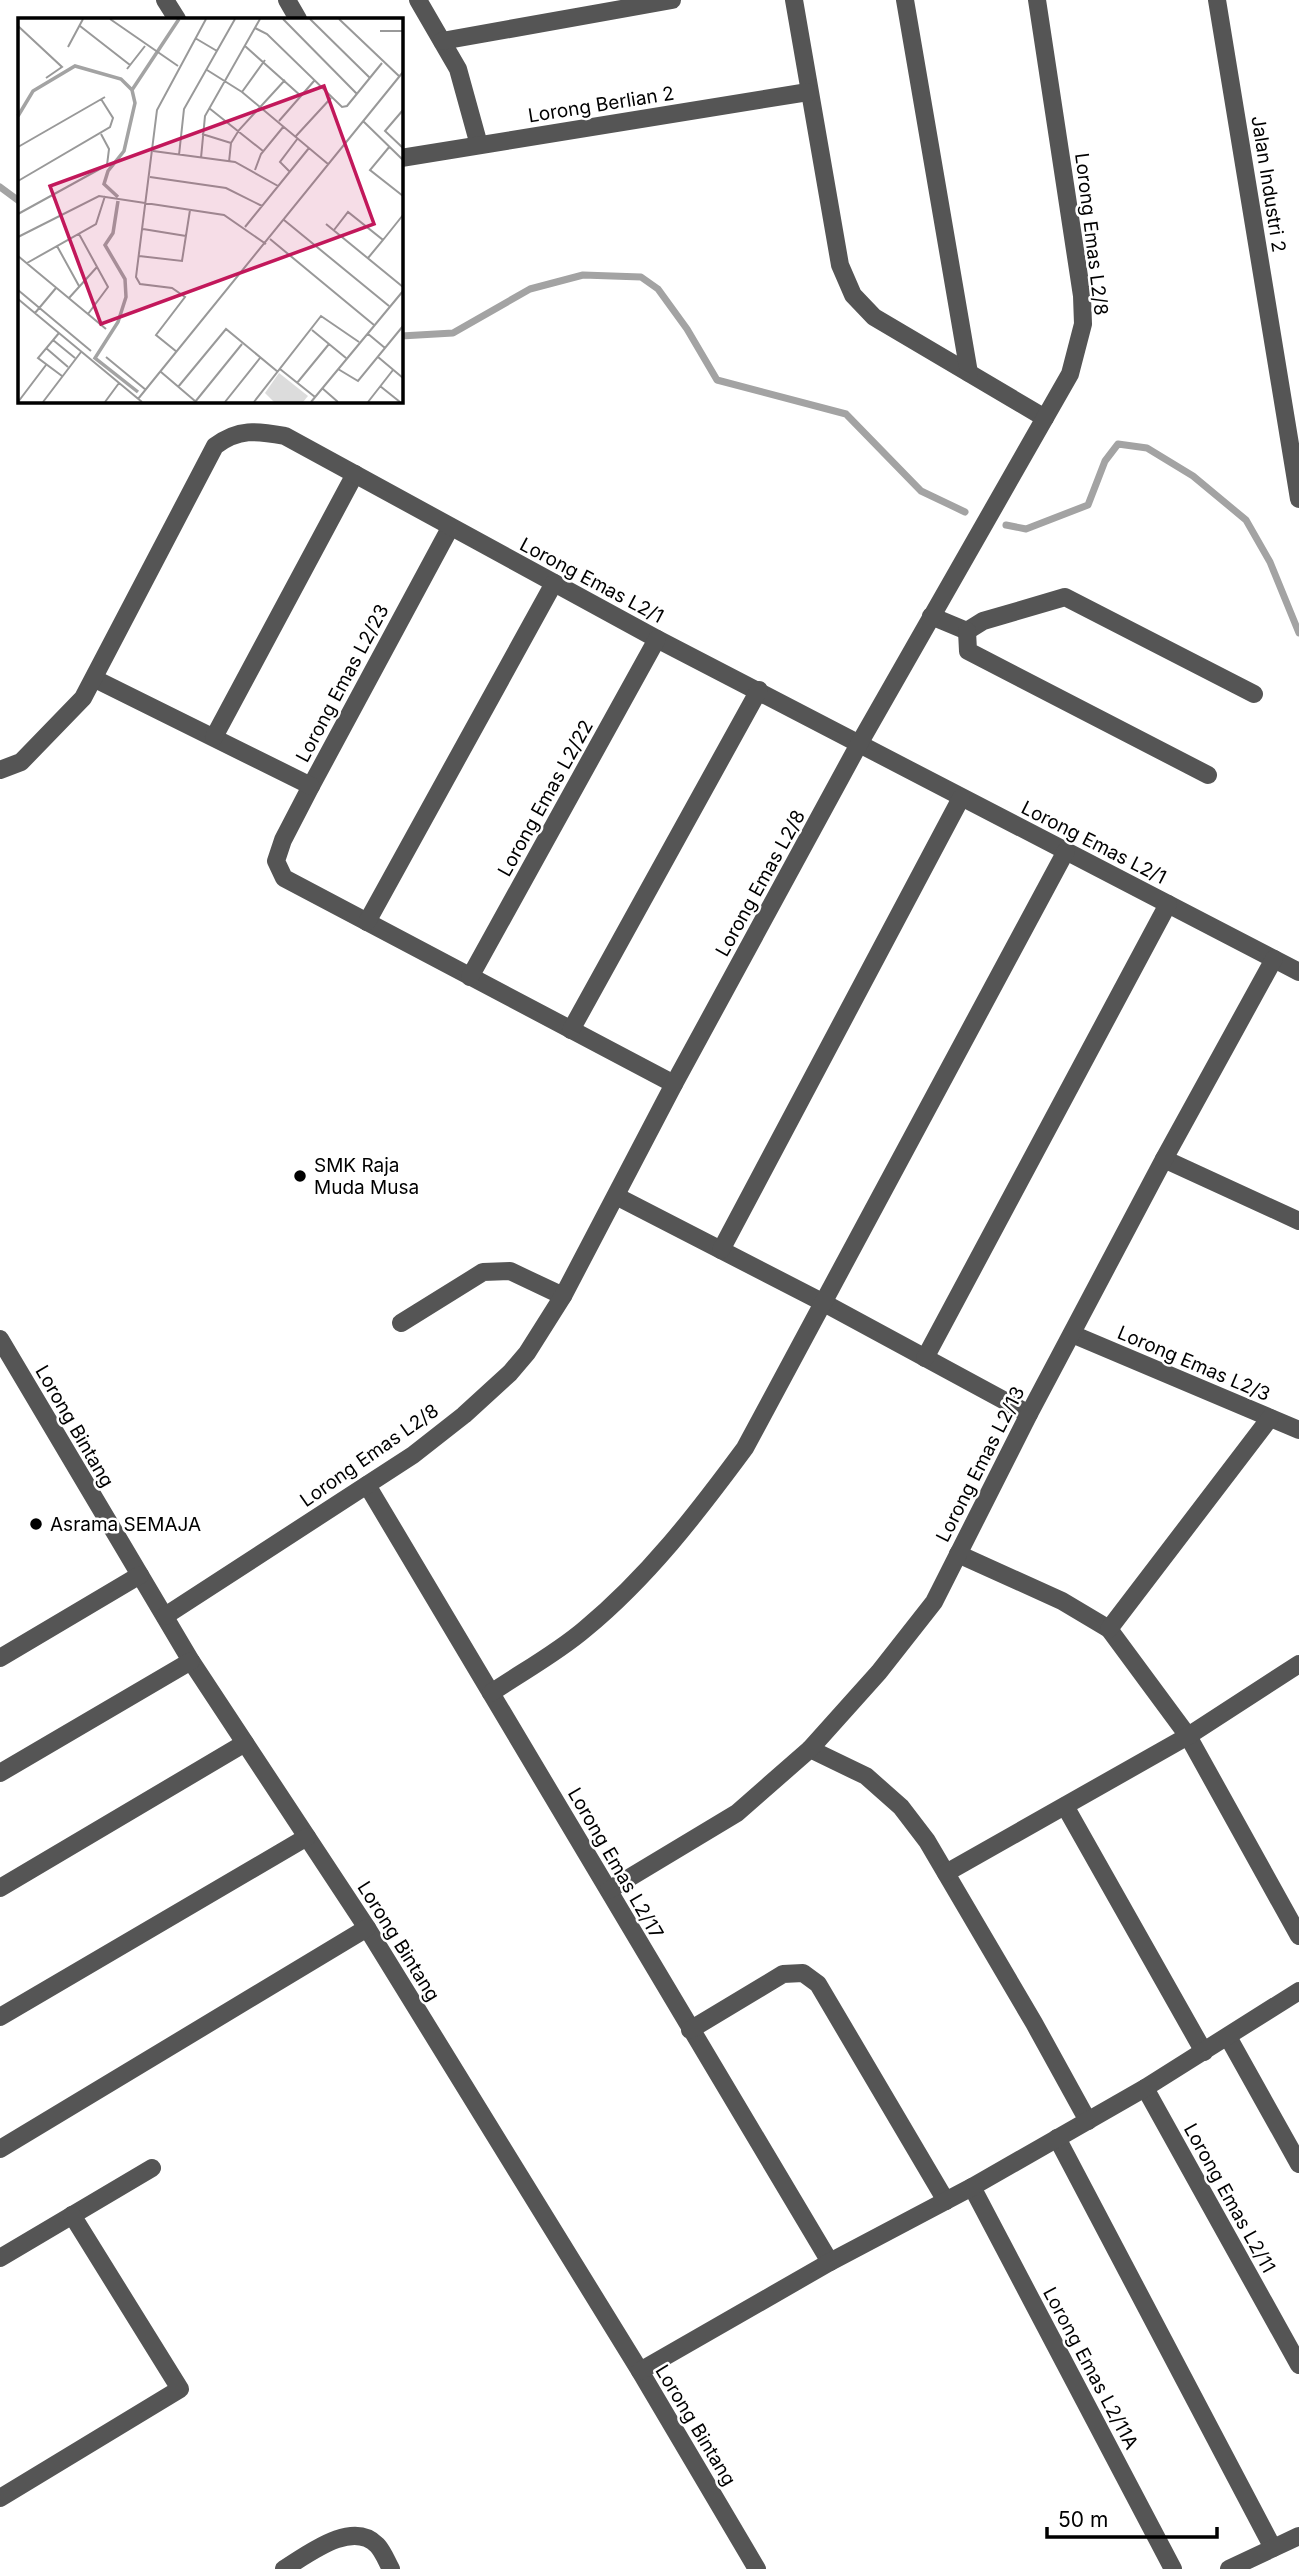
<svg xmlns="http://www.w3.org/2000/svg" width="1299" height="2569" font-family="Inter,sans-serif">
<rect width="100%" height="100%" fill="#fff"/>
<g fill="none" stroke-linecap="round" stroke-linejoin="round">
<g stroke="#a3a3a3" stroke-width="7">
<path d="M0 187 19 201"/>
<path d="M401 336 453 333 530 289 583 275 641 277 658 289 687 329 717 380 846 414 921 491 965 512"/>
<path d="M1006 525 1026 529 1088 505 1105 461 1118 444 1147 448 1193 476 1246 520 1270 562 1299 633"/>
</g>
<g stroke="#555" stroke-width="18">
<path d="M165 0 177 19"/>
<path d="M287 0 298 19"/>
<path d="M418 0 458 69 479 145"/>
<path d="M794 0 840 265 853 295 874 317 1045 418"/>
<path d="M905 0 969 373"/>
<path d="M1217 0 1299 499"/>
<path d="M442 41 672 0"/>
<path d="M401 158 808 92"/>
<path d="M450 528 311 786 283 840 276 861 284 878 674 1084"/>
<path d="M931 616 967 631 983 621 1065 597 1254 694"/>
<path d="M967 631 968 651 1208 775"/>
<path d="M95 679 311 786"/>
<path d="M214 737 355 474"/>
<path d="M0 770 21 762 83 698 215 446C239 428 256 431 285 436L657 639 1299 972"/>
<path d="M367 922 554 583"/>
<path d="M470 977 657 639"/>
<path d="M571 1030 759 690"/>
<path d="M1164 1159 1299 1221"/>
<path d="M616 1196 824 1303 1029 1414"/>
<path d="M721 1250 961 798"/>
<path d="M401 1323 483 1272 510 1271 563 1296"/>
<path d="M1072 1334 1299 1430"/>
<path d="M0 1339 191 1661 367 1928 640 2371 757 2569"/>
<path d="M925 1358 1168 904"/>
<path d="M367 1485 830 2262"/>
<path d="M958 1554 1062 1601 1109 1629 1188 1736 1299 1936"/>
<path d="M165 1616 413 1455 464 1415 510 1373 527 1353 563 1296 674 1084 859 744 1070 374 1083 324 1082 296 1037 0"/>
<path d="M1109 1629 1270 1418"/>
<path d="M0 1658 140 1575"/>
<path d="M491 1693C522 1672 557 1653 585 1629 648 1577 697 1513 745 1448L1066 851"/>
<path d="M810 1749 866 1776 901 1807 927 1841 1034 2023 1088 2121"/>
<path d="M0 1773 191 1661"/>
<path d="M1065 1806 1204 2052"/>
<path d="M946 1873 1188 1736 1299 1664"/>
<path d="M0 1888 245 1743"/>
<path d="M609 1890 737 1813 810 1749 879 1672 934 1602 1029 1414 1164 1159 1274 959"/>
<path d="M0 2017 307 1837"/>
<path d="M690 2030 783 1974 803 1973 818 1984 946 2201"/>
<path d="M1228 2037 1299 2164"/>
<path d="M1145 2088 1299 2365"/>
<path d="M1057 2138 1273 2548"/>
<path d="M0 2149 367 1928"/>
<path d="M972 2187 1173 2569"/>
<path d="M0 2258 152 2168"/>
<path d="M640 2371 830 2262 972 2187 1145 2088 1299 1991"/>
<path d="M0 2498 180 2389 72 2215"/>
<path d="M284 2569C307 2555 352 2519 377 2545 383 2551 387 2562 391 2569"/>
<path d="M1229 2569 1299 2536"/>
</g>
</g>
<g fill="#000" stroke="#fff" stroke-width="2.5">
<circle cx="300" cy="1176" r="7"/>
<circle cx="36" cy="1524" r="7"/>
</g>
<g text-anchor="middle" stroke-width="5" stroke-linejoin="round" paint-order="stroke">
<g font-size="19" fill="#000" stroke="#fff">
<text transform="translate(601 104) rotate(-9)" y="7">Lorong Berlian 2</text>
<text transform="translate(1269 184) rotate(81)" y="7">Jalan Industri 2</text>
<text transform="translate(1092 234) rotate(83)" y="7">Lorong Emas L2/8</text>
<text transform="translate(592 580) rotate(28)" y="7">Lorong Emas L2/1</text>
<text transform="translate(342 683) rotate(-62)" y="7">Lorong Emas L2/23</text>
<text transform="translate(545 798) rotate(-61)" y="7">Lorong Emas L2/22</text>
<text transform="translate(1094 842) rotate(27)" y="7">Lorong Emas L2/1</text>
<text transform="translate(760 883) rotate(-61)" y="7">Lorong Emas L2/8</text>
<text transform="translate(1194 1363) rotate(23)" y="7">Lorong Emas L2/3</text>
<text transform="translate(75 1426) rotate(60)" y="7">Lorong Bintang</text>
<text transform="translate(369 1455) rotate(-35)" y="7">Lorong Emas L2/8</text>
<text transform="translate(980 1464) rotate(-63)" y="7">Lorong Emas L2/13</text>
<text transform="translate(616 1863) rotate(60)" y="7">Lorong Emas L2/17</text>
<text transform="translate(399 1941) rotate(58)" y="7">Lorong Bintang</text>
<text transform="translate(1230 2198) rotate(61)" y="7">Lorong Emas L2/11</text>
<text transform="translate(1091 2368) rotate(62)" y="7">Lorong Emas L2/11A</text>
<text transform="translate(696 2425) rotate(59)" y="7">Lorong Bintang</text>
</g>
<g font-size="19" fill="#000" stroke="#fff" text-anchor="start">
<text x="314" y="1172">SMK Raja<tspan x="314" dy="22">Muda Musa</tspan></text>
<text x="50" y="1531">Asrama SEMAJA</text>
</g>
</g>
<g transform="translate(18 18)">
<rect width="385" height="385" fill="#fff"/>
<path d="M261 355 290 378 285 384H256L247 375Z" fill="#dcdcdc"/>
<path fill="none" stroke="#a3a3a3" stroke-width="3.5" d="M114 72 161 1M0 98 15 73 57 48 103 61 114 72 117 85 106 133 90 153 86 166 100 179M100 183 95 215 87 227 107 261 108 279 100 304 77 340 120 374"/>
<path fill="none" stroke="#999" stroke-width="2" d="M92 1 160 48M265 1 339 76M292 1 352 60M321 1 382 59M0 8 44 49 28 60M62 8 112 47M237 10 249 16 324 89 329 88 364 45M362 13H385M177 20 199 33M227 28 283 78M50 29 65 1M109 51 127 28M189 52 224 74 310 146M224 74 247 42M191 90 245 133M385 92 367 113 385 130M261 103 296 63M345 103 385 142M184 116 213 125M278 118 313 80M372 128 352 152 385 178M0 129 87 79M135 133 217 144 260 168M161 137 166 91 217 1M183 140 187 98 242 1M211 144 213 125 221 112 267 62M237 152 243 136 266 108M272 154 262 144 280 120M132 159 208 170 244 188M0 163 92 109 95 100 83 81M0 196 89 147 91 131 83 116M266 202 371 288M308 206 385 269M227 209 291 130M125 211 168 218M316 212 330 194 365 222 350 240M61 216 90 269 70 296M0 219 81 178 206 197 248 226M252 221 356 307M365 222 385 197M39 228 61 268M0 238 88 311M121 238 164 243 172 192M9 245 78 206 87 178M0 272 73 333M51 280 79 249M0 281 124 384M17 295 38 270M294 312 328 340M41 315 20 340 44 358M349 315 367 330M35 322 57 340M28 330 50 349M159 334 138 317 167 279 154 270 122 266 118 259 139 92 188 1M88 339 128 372M360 339 385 360M262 351 297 379M320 351 340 363 385 308M143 354 177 383M279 365 311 326M362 368 382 384M160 369 208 311 260 354M304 370 320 384M120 381 385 54M0 384 28 347M25 384 63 334M87 384 101 365M177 384 224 326M207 384 242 340M236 384 303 298 341 324M293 384 385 273M350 384 375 352"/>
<path fill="#c2185b" fill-opacity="0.15" stroke="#c2185b" stroke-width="3.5" d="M306 68 356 206 83 306 32 168Z"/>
<rect width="385" height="385" fill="none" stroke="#000" stroke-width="3.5"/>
</g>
<path d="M1047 2527v10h170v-10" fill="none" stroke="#000000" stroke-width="3.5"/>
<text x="1058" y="2527" font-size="21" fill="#000000" stroke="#ffffff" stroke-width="5" paint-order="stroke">50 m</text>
</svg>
